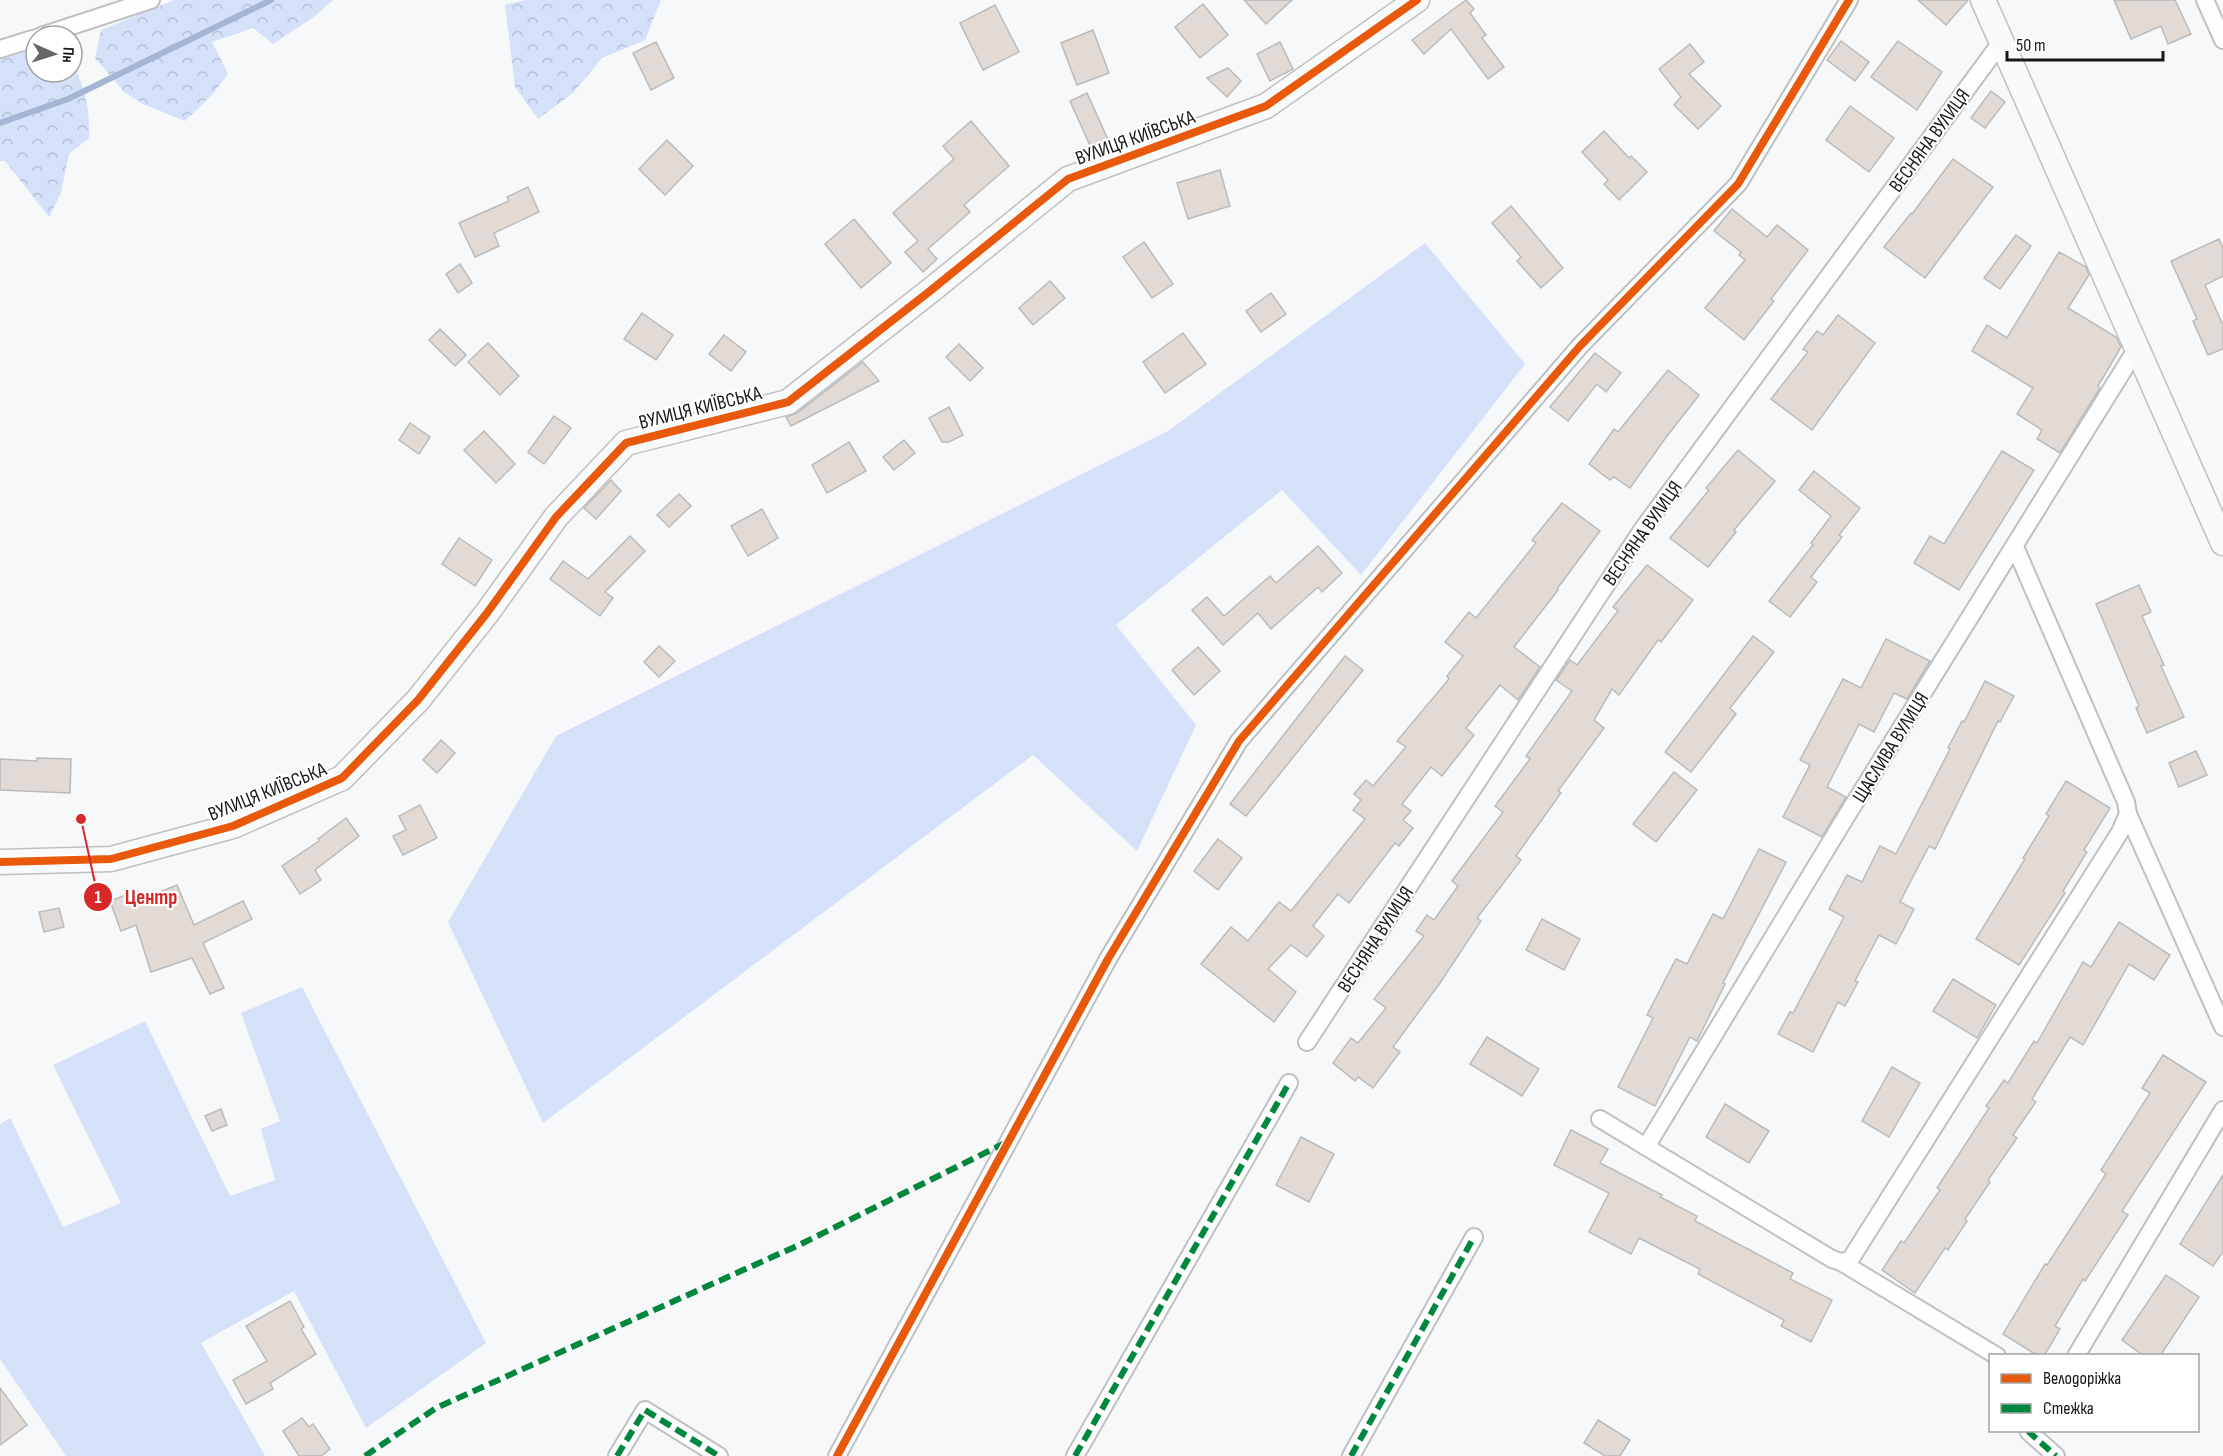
<svg xmlns="http://www.w3.org/2000/svg" width="2223" height="1456" font-family="'Sofia Sans Condensed',sans-serif">
<defs>
<pattern id="forest-crowns" width="20" height="18" patternUnits="userSpaceOnUse" patternTransform="scale(1.5)"><rect width="20" height="18" fill="#d4e1f9"/><path d="M2 6a3 3 0 1 1 6 0M12 15a3 3 0 1 1 6 0" fill="none" stroke="#b5c0d5"/></pattern>
</defs>
<rect width="100%" height="100%" fill="#f6f8fa"/>
<g fill="url(#forest-crowns)">
<path d="M174 0H333L314 17 273 44 253 28 212 42 228 74 212 95 185 121 143 104 124 92 95 58 101 30Z"/>
<path d="M526 0H661L645 40 602 58 574 92 538 119 515 87 505 5Z"/>
<path d="M36 45V72H72V64C86 86 90 113 89 138L69 154 61 193 49 217 5 161H0V57Z"/>
</g>
<g fill="#d4e1f9">
<path d="M1425 243 1525 364 1361 575 1282 490 1116 625 1196 725 1137 851 1033 755 543 1123 448 922 556 736 1168 431Z"/>
<path d="M302 987 486 1343 366 1428 294 1291 201 1343 265 1456H66L0 1359V1124L10 1118 63 1227 121 1203 53 1065 145 1021 230 1196 275 1180 261 1129 280 1121 241 1013Z"/>
</g>
<g fill="none" stroke-linecap="round" stroke-linejoin="round">
<path stroke="#a5b5d4" stroke-width="6" d="M0 123 68 99 271 0"/>
</g>
<g fill="#e2dbd5" stroke="#bbb" stroke-width="1.5">
<path d="M1244 0H1292L1266 24Z"/>
<path d="M1466 0 1474 9 1470 13 1486 35 1482 38 1504 67 1488 79 1451 29 1424 54 1412 40Z"/>
<path d="M1918 0H1968L1946 25Z"/>
<path d="M2114 0H2175L2191 34 2168 44 2161 26 2131 39Z"/>
<path d="M1203 4 1228 35 1200 58 1175 27Z"/>
<path d="M995 5 1019 52 983 70 960 23Z"/>
<path d="M1093 30 1109 73 1077 85 1061 43Z"/>
<path d="M1841 41 1869 62 1855 81 1827 60Z"/>
<path d="M1898 41 1942 72 1917 110 1871 77Z"/>
<path d="M656 42 674 78 651 90 633 53Z"/>
<path d="M1280 42 1293 69 1270 81 1257 54Z"/>
<path d="M1690 44 1704 62 1689 74 1721 106 1698 129 1674 105 1681 97 1659 69Z"/>
<path d="M1228 68 1241 81 1227 97 1207 78Z"/>
<path d="M1991 91 2005 102 1985 128 1971 118Z"/>
<path d="M1087 93 1110 144 1093 152 1070 101Z"/>
<path d="M1850 106 1894 138 1869 172 1826 140Z"/>
<path d="M971 121 1009 166 964 205 970 212 928 249 937 259 923 272 905 252 918 241 893 213 954 159 943 146Z"/>
<path d="M1604 131 1629 158 1631 156 1647 172 1619 200 1604 184 1608 180 1582 152Z"/>
<path d="M667 140 693 166 665 195 639 169Z"/>
<path d="M1953 159 1993 187 1925 278 1884 247 1911 213 1912 214Z"/>
<path d="M1220 170 1230 206 1188 219 1177 183Z"/>
<path d="M528 187 539 212 494 233 499 246 475 257 459 223 509 201 507 197Z"/>
<path d="M1511 206 1563 268 1541 288 1517 261 1521 257 1492 223Z"/>
<path d="M1732 209 1767 237 1777 225 1808 250 1771 299 1774 301 1744 340 1705 308 1745 260 1739 255 1741 252 1714 231Z"/>
<path d="M854 219 891 263 861 288 825 244Z"/>
<path d="M2016 235 2031 246 2000 289 1984 278Z"/>
<path d="M2219 239 2223 248V276L2205 285 2223 325V349L2208 355 2193 321 2197 319 2171 261Z"/>
<path d="M1144 242 1173 284 1152 298 1123 257Z"/>
<path d="M2059 252 2086 267 2089 275 2068 308 2116 337 2121 347 2098 386 2100 388 2060 453 2037 439 2042 430 2017 414 2033 388 1972 351 1987 325 2007 338Z"/>
<path d="M460 264 472 283 458 293 446 274Z"/>
<path d="M1050 281 1065 298 1033 325 1019 308Z"/>
<path d="M1271 293 1286 314 1261 332 1246 311Z"/>
<path d="M642 313 673 335 656 360 624 339Z"/>
<path d="M1838 315 1875 343 1812 430 1771 399 1808 352 1803 349 1817 331 1823 335Z"/>
<path d="M440 329 466 355 455 366 429 340Z"/>
<path d="M1183 333 1206 364 1165 393 1143 362Z"/>
<path d="M724 335 746 352 731 371 709 354Z"/>
<path d="M488 343 519 376 500 395 468 362Z"/>
<path d="M959 344 983 368 970 381 946 357Z"/>
<path d="M1595 353 1621 373 1606 392 1597 384 1568 421 1550 407Z"/>
<path d="M863 362 879 381 791 426 786 417 797 413Z"/>
<path d="M1668 370 1699 395 1667 436 1630 488 1614 477 1610 480 1589 464 1614 429 1618 432Z"/>
<path d="M949 407 963 435 949 442H942L929 418Z"/>
<path d="M554 416 571 428 544 464 528 452Z"/>
<path d="M410 423 430 437 419 454 399 440Z"/>
<path d="M484 431 515 464 496 483 464 450Z"/>
<path d="M904 440 915 453 894 470 883 457Z"/>
<path d="M849 442 866 471 827 493 812 465Z"/>
<path d="M1738 450 1775 481 1734 530 1736 532 1708 567 1670 538 1709 490 1706 488Z"/>
<path d="M2002 451 2034 470 1959 590 1914 563 1930 536 1944 544Z"/>
<path d="M1814 471 1860 508 1839 535 1842 537 1811 577 1817 582 1790 617 1769 601 1813 545 1811 543 1831 516 1799 490Z"/>
<path d="M611 480 621 491 596 519 584 508Z"/>
<path d="M679 494 691 506 669 527 657 515Z"/>
<path d="M1562 503 1600 531 1557 589 1558 590 1514 647 1540 667 1518 700 1500 685 1466 728 1474 735 1442 776 1431 767 1402 804 1411 811 1403 820 1413 828 1399 846 1395 843 1349 903 1338 894 1313 926 1324 936 1307 957 1291 945 1268 969 1296 992 1274 1022 1201 964 1231 927 1248 941 1279 902 1291 911 1365 819 1353 810 1361 800 1354 794 1366 780 1373 786 1406 747 1397 741 1449 679 1447 676 1463 656 1445 642 1469 612 1476 618 1536 543 1532 540Z"/>
<path d="M762 509 778 538 748 556 731 526Z"/>
<path d="M630 536 645 551 605 592 613 598 600 616 550 579 563 561 588 579Z"/>
<path d="M459 538 492 560 475 586 442 564Z"/>
<path d="M1318 546 1342 573 1322 592 1318 587 1271 629 1258 613 1223 645 1192 610 1207 597 1224 616 1270 576 1276 583Z"/>
<path d="M1647 565 1693 600 1661 642 1658 640 1619 695 1612 689 1594 720 1604 728 1558 791 1561 793 1516 856 1521 860 1477 918 1481 921 1440 983 1393 1047 1400 1052 1373 1088 1358 1077 1355 1081 1333 1063 1351 1038 1358 1043 1386 1008 1374 999 1424 936 1416 931 1427 915 1434 920 1458 886 1452 881 1503 812 1495 806 1530 759 1526 756 1572 691 1556 680 1570 660 1577 665 1618 611 1613 607Z"/>
<path d="M2139 585 2151 612 2142 616 2164 665 2161 666 2184 717 2147 733 2136 708 2139 706 2096 604Z"/>
<path d="M1753 636 1774 652 1730 708 1736 714 1691 772 1665 752Z"/>
<path d="M1886 639 1930 661 1907 699 1894 693 1874 732 1859 724 1827 787 1846 797 1822 837 1783 817 1810 765 1800 760 1843 679 1861 688Z"/>
<path d="M659 646 675 661 659 677 644 662Z"/>
<path d="M1198 647 1220 671 1194 695 1172 670Z"/>
<path d="M1345 656 1363 670 1246 816 1230 804Z"/>
<path d="M1985 681 2014 696 2000 722 1998 721 1935 849 1929 846 1900 902 1914 909 1896 944 1879 935 1855 981 1858 982 1845 1006 1838 1002 1813 1052 1778 1034 1790 1012 1793 1013 1844 917 1829 909 1847 875 1862 882 1880 846 1896 854 1950 749 1948 748 1962 721 1964 722Z"/>
<path d="M441 740 455 753 437 773 423 760Z"/>
<path d="M2196 751 2207 775 2179 787 2169 763Z"/>
<path d="M37 758 71 759 70 793 0 790V759L37 761Z"/>
<path d="M1674 772 1697 790 1656 842 1633 824Z"/>
<path d="M2066 781 2110 808 2084 850 2087 852 2063 891 2065 893 2019 965 1976 939 2025 859 2023 858 2049 816 2046 814Z"/>
<path d="M420 805 437 838 403 855 393 836 406 830 399 816Z"/>
<path d="M346 818 359 836 315 870 321 880 300 894 282 866 319 841 318 839Z"/>
<path d="M1218 839 1242 858 1218 890 1194 871Z"/>
<path d="M1759 849 1786 862 1723 983 1725 984 1697 1041 1690 1037 1655 1106 1618 1087 1653 1018 1647 1015 1676 959 1687 964 1713 914 1723 919Z"/>
<path d="M177 885 194 925 243 901 252 919 203 943 224 988 210 994 192 958 151 972 136 925 121 931 110 901 137 891 140 900Z"/>
<path d="M59 908 64 927 44 932 39 912Z"/>
<path d="M1542 919 1580 939 1564 970 1526 950Z"/>
<path d="M2119 922 2170 955 2154 980 2129 964 2083 1045 2070 1037 2032 1099 2036 1102 2013 1135 2017 1138 1988 1180 1990 1182 1965 1219 1967 1221 1948 1250 1945 1248 1915 1293 1882 1270 1901 1241 1904 1243 1940 1190 1937 1188 1989 1108 1986 1106 2004 1080 2008 1083 2034 1041 2037 1043 2083 962 2091 967Z"/>
<path d="M1953 979 1996 1005 1977 1038 1933 1011Z"/>
<path d="M1487 1037 1539 1069 1522 1096 1470 1064Z"/>
<path d="M2163 1055 2206 1082 2122 1211 2128 1215 2085 1281 2083 1279 2055 1326 2060 1329 2044 1356H2038L2003 1334 2045 1264 2047 1265 2106 1174 2101 1170 2150 1093 2142 1088Z"/>
<path d="M1892 1067 1920 1083 1889 1137 1862 1121Z"/>
<path d="M1725 1104 1769 1131 1749 1163 1706 1137Z"/>
<path d="M221 1109 227 1125 212 1131 205 1116Z"/>
<path d="M1571 1130 1608 1149 1600 1163 1662 1195 1660 1197 1697 1216 1695 1221 1793 1273 1790 1279 1832 1300 1811 1342 1781 1326 1784 1320 1698 1274 1700 1269 1639 1238 1631 1254 1589 1232 1609 1193 1554 1165Z"/>
<path d="M1301 1137 1334 1154 1309 1202 1276 1185Z"/>
<path d="M2223 1175V1252L2213 1266 2180 1244Z"/>
<path d="M2166 1275 2199 1297 2160 1356H2144L2122 1340Z"/>
<path d="M290 1301 304 1327 301 1329 316 1354 270 1383 273 1389 246 1404 233 1380 267 1361 246 1326Z"/>
<path d="M0 1388 27 1425 0 1445Z"/>
<path d="M302 1418 309 1427 313 1424 330 1449 321 1456H299L283 1431Z"/>
<path d="M1598 1420 1630 1440 1620 1456H1605L1584 1443Z"/>
</g>
<g fill="none" stroke-linecap="round" stroke-linejoin="round">
<defs>
<g id="street">
<path d="M2205 0 2223 40"/>
<path d="M41 36 151 0"/>
<path d="M0 49 36 38"/>
<path d="M2128 814 2223 1027"/>
<path d="M1307 1042 1642 530 2002 41"/>
<path d="M1600 1119 1832 1259 1841 1262 1850 1260 2120 832 2128 814 2126 802 2015 547"/>
<path d="M1646 1147 1844 820 2137 348"/>
<path d="M1841 1262 1997 1356"/>
<path d="M2076 1356 2223 1110"/>
<path d="M2030 1430 2029 1432 2056 1456"/>
<path d="M617 1456 645 1410 719 1456"/>
<path d="M837 1456 1108 959 1239 741 1580 346 1738 184 1849 0"/>
<path d="M1075 1456 1289 1083"/>
<path d="M1351 1456 1474 1237"/>
</g>
<g id="secondary">
<path d="M1983 0 2223 543"/>
<path d="M0 862 111 859 233 826 342 778 418 700 487 613 556 517 626 443 788 402 930 291 1068 179 1266 106 1417 0"/>
</g>
</defs>
<use href="#street" stroke="#bfc0c2" stroke-width="20"/>
<use href="#secondary" stroke="#bfc0c2" stroke-width="27"/>
<use href="#street" stroke="#fefefe" stroke-width="16"/>
<use href="#secondary" stroke="#f9fafc" stroke-width="24"/>
<g stroke="#00873e" stroke-width="6" stroke-dasharray="12 6" stroke-linecap="butt">
<path d="M2030 1430 2029 1432 2056 1456"/>
<path d="M365 1456 436 1408 799 1245 1005 1143"/>
<path d="M617 1456 645 1410 719 1456"/>
<path d="M1075 1456 1289 1083"/>
<path d="M1351 1456 1474 1237"/>
</g>
<defs>
<g id="cycleway">
<path d="M0 862 111 859 233 826 342 778 418 700 487 613 556 517 626 443 788 402 930 291 1068 179 1266 106 1417 0"/>
<path d="M837 1456 1108 959 1239 741 1580 346 1738 184 1849 0"/>
</g>
</defs>
<use href="#cycleway" stroke="#fff" stroke-width="11"/>
<use href="#cycleway" stroke="#e8590c" stroke-width="8"/>
</g>
<g text-anchor="middle" stroke-width="4.5" stroke-linejoin="round" paint-order="stroke">
<g font-size="20" fill="#171719" stroke="#fff">
<text transform="translate(1135 137) rotate(-20)" y="7">ВУЛИЦЯ КИЇВСЬКА</text>
<text transform="translate(1929 140) rotate(-54)" y="7">ВЕСНЯНА ВУЛИЦЯ</text>
<text transform="translate(700 407) rotate(-14)" y="7">ВУЛИЦЯ КИЇВСЬКА</text>
<text transform="translate(1642 533) rotate(-55)" y="7">ВЕСНЯНА ВУЛИЦЯ</text>
<text transform="translate(1890 747) rotate(-58)" y="7">ЩАСЛИВА ВУЛИЦЯ</text>
<text transform="translate(267 791) rotate(-22)" y="7">ВУЛИЦЯ КИЇВСЬКА</text>
<text transform="translate(1375 939) rotate(-57)" y="7">ВЕСНЯНА ВУЛИЦЯ</text>
</g>
</g>
<path fill="none" stroke="#d62828" stroke-width="2" d="M81 819L98 897"/>
<g fill="#d62828" stroke="#fff" stroke-width="2">
<circle cx="81" cy="819" r="6"/>
<circle cx="98" cy="897" r="15"/>
</g>
<g font-size="18" text-anchor="middle" font-weight="bold" fill="#fff">
<text x="98" y="903">1</text>
</g>
<g font-size="21" text-anchor="middle" font-weight="bold" fill="#d62828" stroke="#fff" stroke-width="4.5" stroke-linejoin="round" paint-order="stroke">
<text x="151" y="904">Центр</text>
</g>
<rect x="1989" y="1354" width="210" height="78" fill="#ffffff" stroke="#a2a2a3" stroke-width="1.5"/>
<rect x="2001" y="1374" width="30" height="9" fill="#e8590c" stroke="#a2a2a3" stroke-width="1.5"/>
<text x="2043" y="1384" font-size="18" fill="#171719">Велодоріжка</text>
<rect x="2001" y="1404" width="30" height="9" fill="#00873e" stroke="#a2a2a3" stroke-width="1.5"/>
<text x="2043" y="1414" font-size="18" fill="#171719">Стежка</text>
<g transform="translate(54 54) rotate(93)"><circle r="28" fill="#ffffff" stroke="#a2a2a3" stroke-width="1.5"/>
<path d="M0-4.5L10 22L0 15L-10 22Z" fill="#656668"/>
<text y="-9" font-size="16" font-weight="bold" text-anchor="middle" fill="#171719">Пн</text>
</g>
<path d="M2007 51v9h156v-9" fill="none" stroke="#171719" stroke-width="3"/>
<text x="2016" y="51" font-size="18" fill="#171719" stroke="#ffffff" stroke-width="4.5" paint-order="stroke">50 m</text>
</svg>
